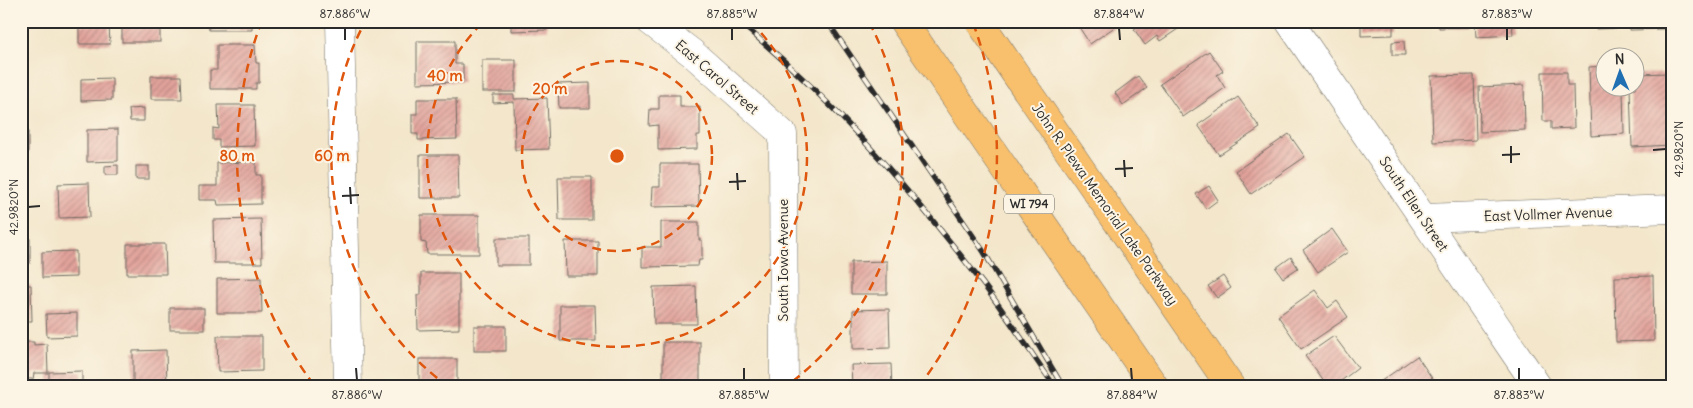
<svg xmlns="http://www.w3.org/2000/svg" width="1693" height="408" font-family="Delius,sans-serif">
<defs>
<pattern id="building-hatch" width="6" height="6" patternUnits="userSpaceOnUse" patternTransform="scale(1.25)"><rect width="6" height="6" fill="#e2a39b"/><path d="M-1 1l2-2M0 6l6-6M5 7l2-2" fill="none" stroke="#b7857f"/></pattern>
</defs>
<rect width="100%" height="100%" fill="#fcf5e5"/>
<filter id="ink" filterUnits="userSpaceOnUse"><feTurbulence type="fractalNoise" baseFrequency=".02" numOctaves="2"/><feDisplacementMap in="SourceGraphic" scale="10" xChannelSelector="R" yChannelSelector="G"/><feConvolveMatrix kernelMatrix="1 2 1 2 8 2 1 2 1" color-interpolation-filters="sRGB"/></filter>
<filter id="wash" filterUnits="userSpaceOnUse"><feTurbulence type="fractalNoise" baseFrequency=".0096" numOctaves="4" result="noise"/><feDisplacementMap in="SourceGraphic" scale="20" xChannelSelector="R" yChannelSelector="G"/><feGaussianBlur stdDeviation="1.12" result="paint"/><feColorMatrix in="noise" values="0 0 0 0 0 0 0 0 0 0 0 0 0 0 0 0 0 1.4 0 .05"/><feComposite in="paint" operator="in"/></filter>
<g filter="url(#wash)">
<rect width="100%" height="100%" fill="#f3e6ca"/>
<g id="blocks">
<g fill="url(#building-hatch)">
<rect x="122" y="21" width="38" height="21"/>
<path d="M208 21H252V30H209Z"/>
<rect x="416" y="21" width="40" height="2"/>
<path d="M511 21H547V30L511 31Z"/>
<path d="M1075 21H1117L1119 24 1090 44Z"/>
<path d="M1146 21H1190L1160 41 1157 36 1145 45 1134 29Z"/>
<path d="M1353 21H1393V35L1361 36V24H1353Z"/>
<path d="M1439 21H1469V27L1439 28Z"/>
<path d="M1475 21H1512L1513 35 1476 37Z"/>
<path d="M1544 21H1578V23L1544 24Z"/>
<path d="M1595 21H1625V28L1595 29Z"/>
<path d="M1630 21H1663L1664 29 1630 30Z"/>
<path d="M79 25H109L110 44H79Z"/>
<path d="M417 41H455V64H463V82L417 83Z"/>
<path d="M1404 41 1405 55H1392V42Z"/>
<path d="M217 45H255L256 63H259V83H256V89H210V70H217Z"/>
<path d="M1209 51 1223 71 1217 75 1225 88 1183 117 1160 84Z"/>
<rect x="482" y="60" width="34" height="32"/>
<path d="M1606 66V88H1623L1624 134 1591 136 1589 67Z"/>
<path d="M1542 72H1567V85H1573L1574 128 1551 129V121H1543Z"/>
<path d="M1669 73 1671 145 1632 147 1630 88H1636V74Z"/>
<path d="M1474 75 1476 140 1433 142 1431 76Z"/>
<path d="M151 76H181L182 99H151Z"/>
<path d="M1138 76 1147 88 1123 105 1115 93Z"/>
<path d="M112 78V100L81 101V79Z"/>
<path d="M590 83V108H559L558 84Z"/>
<path d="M1524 85 1525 130 1480 132 1479 87Z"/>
<path d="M493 95H514V99L547 98 549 149 515 150 514 102 493 103Z"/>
<path d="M659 95H680V107H700V135H697V149L658 150V125L649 126 650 109H659Z"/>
<path d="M1238 97 1260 128 1219 155 1198 125Z"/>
<path d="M417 99H456L457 139 418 140V134H412V114H417Z"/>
<path d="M218 105H254L255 146 219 147V140H213V128L219 129Z"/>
<path d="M144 108V121H130L129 109Z"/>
<path d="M118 129V161L87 162V130Z"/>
<rect x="21" y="132" width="7" height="21"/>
<path d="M1289 134 1305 157 1251 194 1236 171Z"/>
<path d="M420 155H458L459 198H420Z"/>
<path d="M256 162V175H261V204L218 205 217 200H199V186H217V163Z"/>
<path d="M660 164H698L699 206 651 207 652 187H660Z"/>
<path d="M118 165V175H105V166Z"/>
<rect x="136" y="166" width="13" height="13"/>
<rect x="21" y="170" width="3" height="38"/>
<path d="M558 177H592V220H559Z"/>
<path d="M89 183 90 217 59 218 58 184Z"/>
<path d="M1209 186 1218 200 1206 209 1196 194Z"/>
<path d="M421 215H479V254H427L426 243 421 242Z"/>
<path d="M261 219 262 263H214L213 220Z"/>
<path d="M661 222H699V240H702V260H699L698 266 642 267V247H661Z"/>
<path d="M1332 229 1348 252 1318 272 1303 250Z"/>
<rect x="496" y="238" width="33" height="27"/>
<rect x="21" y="239" width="9" height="24"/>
<path d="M565 241H598V276H566Z"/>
<path d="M127 244H165L166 274H127Z"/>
<path d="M76 251V277L42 278V252Z"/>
<path d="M1291 257 1298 268 1283 278 1276 268Z"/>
<path d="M887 261V294H851V262Z"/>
<path d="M421 273H459V329L418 330 417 295H421Z"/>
<path d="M1223 276 1231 288 1217 298 1208 286Z"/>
<path d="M1653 276 1654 341 1616 342 1615 277Z"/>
<path d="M261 278 262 313H217V279Z"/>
<path d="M21 285H31L32 321H21Z"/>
<path d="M696 286 697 324H654L653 287Z"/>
<path d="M1315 290 1328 308 1337 301 1348 317 1301 349 1278 316Z"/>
<path d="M560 305H595L596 341H560Z"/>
<rect x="170" y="308" width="34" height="22"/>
<path d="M889 309 890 348 853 349V310Z"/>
<path d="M77 313V336L47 337 46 314Z"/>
<rect x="474" y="326" width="32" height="25"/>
<path d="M217 336H262V371L218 372Z"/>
<path d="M1334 336 1358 368 1333 387H1328L1305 356Z"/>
<path d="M21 342H34V345L47 344 48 373H34L33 379H21Z"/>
<rect x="663" y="342" width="37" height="43"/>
<path d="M166 350 167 387H133V351Z"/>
<path d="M1417 356 1438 387H1379L1377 384Z"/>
<rect x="419" y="359" width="38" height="28"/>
<path d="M891 364 892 387H852L851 365Z"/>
<path d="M82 371V387H49V372Z"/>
</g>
</g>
</g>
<g filter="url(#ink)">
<use href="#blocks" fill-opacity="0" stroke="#716c63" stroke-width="1"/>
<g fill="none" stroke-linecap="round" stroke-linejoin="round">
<defs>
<g id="minor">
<path d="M340 21 348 387"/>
<path d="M650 21 692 53 783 134 784 387"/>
<path d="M1289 21 1538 387"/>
<path d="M1424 218 1672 209"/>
</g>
<g id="major">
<path d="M903 21 1155 387"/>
<path d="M979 21 1231 387"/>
</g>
</defs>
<use href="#minor" stroke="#716c63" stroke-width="29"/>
<use href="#major" stroke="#716c63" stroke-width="29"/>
<use href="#minor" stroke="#fff" stroke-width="28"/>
<use href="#major" stroke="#f8bf6c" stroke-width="28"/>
<defs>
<g id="rail">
<path d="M738 21C831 97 910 189 983 284 1008 317 1031 353 1055 387"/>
<path d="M827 21 984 252 1063 387"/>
</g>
</defs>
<use href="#rail" stroke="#2b2b2b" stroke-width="5.5"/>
<use href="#rail" stroke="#fcf5e5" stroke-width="4" stroke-dasharray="11" stroke-linecap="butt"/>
</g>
</g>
<path fill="none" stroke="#2b2b2b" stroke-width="2" d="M345 28V40M732 28V40M1119 28 1120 40M1507 28V40M1511 146V163M1653 150 1666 149M1502 155 1520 154M1124 160 1125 177M1115 169 1133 168M737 173 738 190M729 182 746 181M350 187 351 204M342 196 359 195M28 207 40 206M356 368 357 380M744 368V380M1131 368 1132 380M1519 368V380"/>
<g fill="none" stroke="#df570e" stroke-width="2.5" stroke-dasharray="9 6">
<circle cx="617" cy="156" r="95"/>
<path d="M751 22A190 190 0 1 1 483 22"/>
<path d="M449 387A285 285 0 0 1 365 22M869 22A285 285 0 0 1 785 387"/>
<path d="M314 385A380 380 0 0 1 261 23M973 23A380 380 0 0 1 920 385"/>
</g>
<g text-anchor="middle" stroke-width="4" stroke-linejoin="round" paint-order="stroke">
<rect fill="#fcf5e5" stroke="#6a6863" stroke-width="1" x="1004" y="194.5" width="50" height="19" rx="4"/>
<g font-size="12" font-weight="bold" fill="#2b2b2b">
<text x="1029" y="208">WI 794</text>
</g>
<g font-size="14" fill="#2b2b2b" stroke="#fcf5e5">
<text transform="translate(717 77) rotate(41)" y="5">East Carol Street</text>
<text transform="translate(1105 204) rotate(55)" y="5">John R. Plewa Memorial Lake Parkway</text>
<text transform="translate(1414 204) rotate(56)" y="5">South Ellen Street</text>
<text transform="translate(1548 214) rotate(-2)" y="5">East Vollmer Avenue</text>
<text transform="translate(783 260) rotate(-90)" y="5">South Iowa Avenue</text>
</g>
</g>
<circle cx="617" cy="156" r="8" fill="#df570e" stroke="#fcf5e5" stroke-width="2.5"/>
<g font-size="15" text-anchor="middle" font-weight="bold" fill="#df570e" stroke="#fcf5e5" stroke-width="4" stroke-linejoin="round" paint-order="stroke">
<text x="445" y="81">40 m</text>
<text x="550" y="94">20 m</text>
<text x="332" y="161">60 m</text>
<text x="237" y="161">80 m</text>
</g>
<rect width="1693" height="408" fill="none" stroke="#fcf5e5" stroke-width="55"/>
<g transform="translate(1620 72) rotate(358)"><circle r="24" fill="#fcf5e5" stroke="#a8a49b"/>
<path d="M0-4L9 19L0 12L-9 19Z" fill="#1f6fb2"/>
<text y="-8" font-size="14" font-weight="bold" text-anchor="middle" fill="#2b2b2b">N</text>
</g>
<rect x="28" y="28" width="1638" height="352" fill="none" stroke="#2b2b2b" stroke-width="2"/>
<g font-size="12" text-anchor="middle" fill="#2b2b2b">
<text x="345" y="18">87.886°W</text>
<text x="732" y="18">87.885°W</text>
<text x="1119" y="18">87.884°W</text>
<text x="1507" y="18">87.883°W</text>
<text transform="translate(1679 149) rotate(-90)" y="4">42.9820°N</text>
<text transform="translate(14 207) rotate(-90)" y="4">42.9820°N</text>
<text x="357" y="399">87.886°W</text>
<text x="744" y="399">87.885°W</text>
<text x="1132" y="399">87.884°W</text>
<text x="1519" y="399">87.883°W</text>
</g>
</svg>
